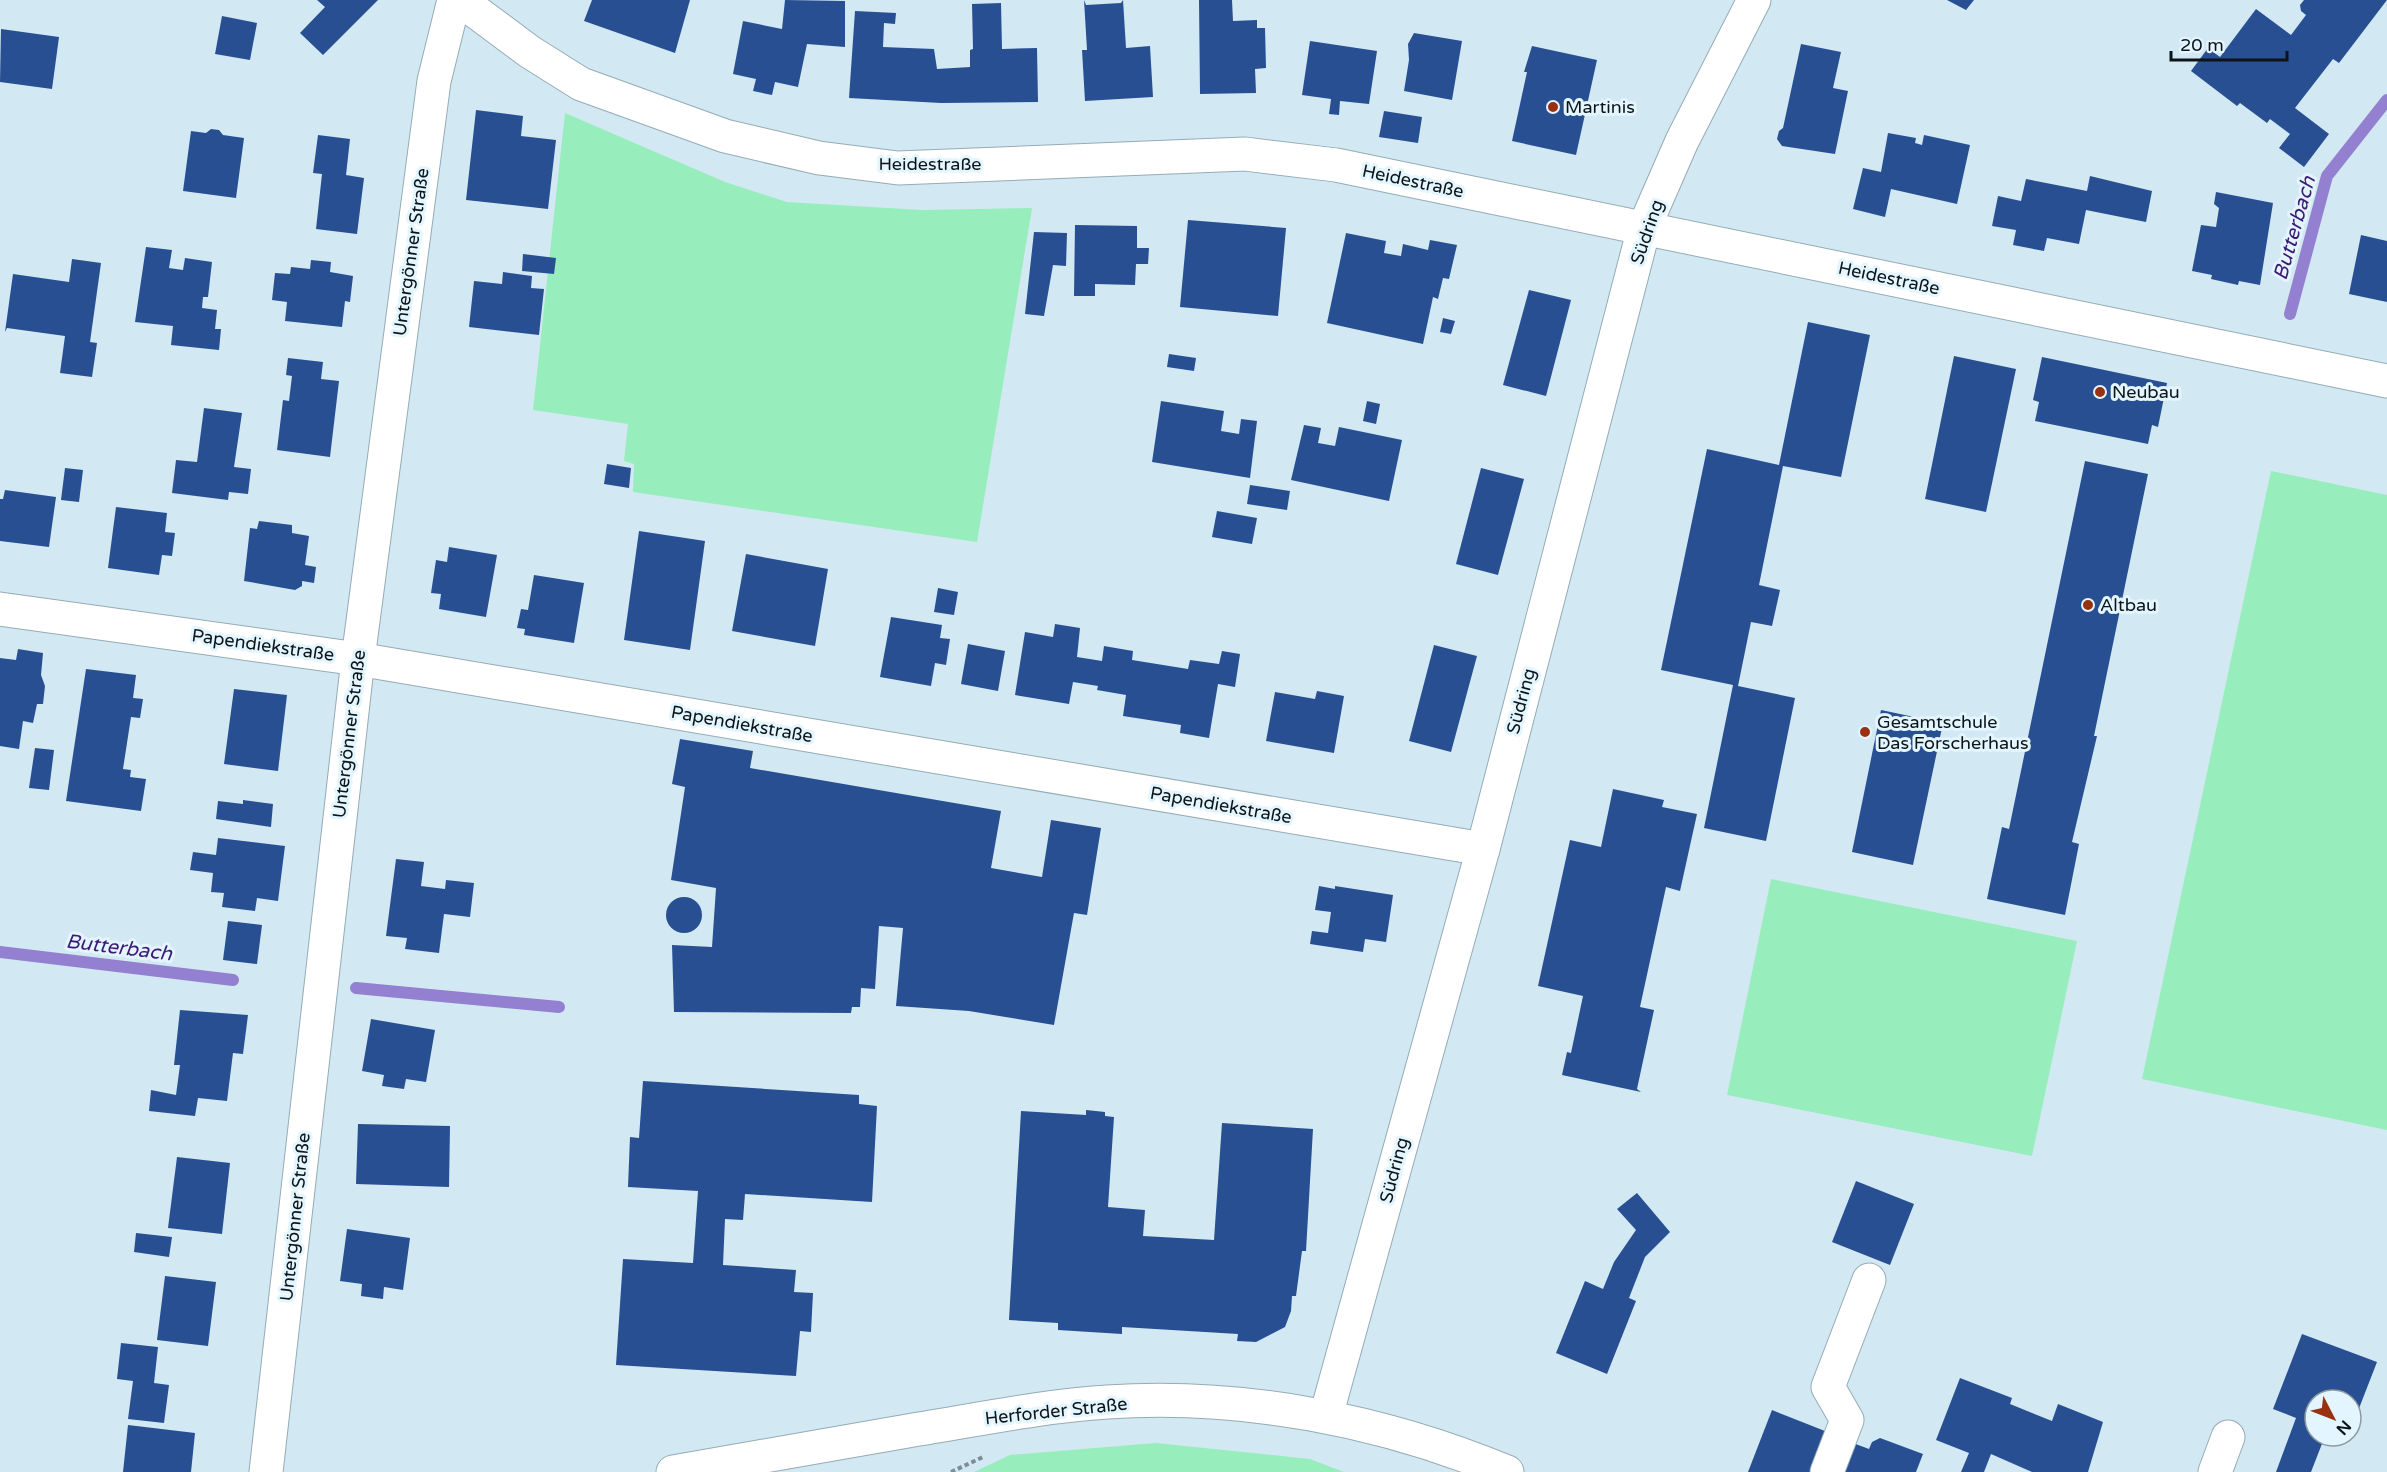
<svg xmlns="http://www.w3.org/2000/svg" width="2387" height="1472" font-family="'Varela Round',sans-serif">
<rect width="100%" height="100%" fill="#d2e9f3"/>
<g fill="#98edbc">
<path d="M565 113 725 182 787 202 922 210 1032 208 977 542 633 492 634 464 624 461 628 424 533 410Z"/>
<path d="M2271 471 2387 495V1130L2142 1079Z"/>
<path d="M1771 879 2077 941 2032 1156 1727 1095Z"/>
<path d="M1156 1443 1310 1459 1344 1472H974L1010 1455Z"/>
</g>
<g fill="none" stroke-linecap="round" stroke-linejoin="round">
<g stroke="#9480d0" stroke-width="12">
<path d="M2290 314 2327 176 2387 100"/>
<path d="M0 952 233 980"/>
<path d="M356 988 559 1007"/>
</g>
</g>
<g fill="#284f92">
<path d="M317 0H378L323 55 300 33 325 7Z"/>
<path d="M592 0H690L675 53 584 21Z"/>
<path d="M785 0 845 1V47L807 44 798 87 775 82 772 95 753 91 756 79 733 74 743 21 782 29Z"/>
<path d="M1084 0 1086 5 1121 3 1123 0 1126 48 1150 46 1153 97 1085 101 1082 50H1087Z"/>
<path d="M1199 0H1232L1233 21 1257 20V28H1265L1266 68 1255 69 1256 93 1200 94Z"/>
<path d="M1947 0H1974L1966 10Z"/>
<path d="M2304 0H2387L2339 63 2333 59 2295 108 2329 134 2304 167 2279 148 2290 134 2270 119 2267 123 2240 103 2237 106 2191 71 2208 48 2220 57 2256 9 2291 35 2306 15 2301 11 2300 5Z"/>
<path d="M1001 3 1002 49 1037 48 1038 102 941 103 849 98 855 11 896 13 895 24 884 23 883 47 934 49 937 69 970 67V50L973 49 972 4Z"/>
<path d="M222 16 257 23 250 60 215 54Z"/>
<path d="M1 29 59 37 52 89 0 82Z"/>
<path d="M1414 33 1462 41 1452 100 1404 91 1409 60 1408 44Z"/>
<path d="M1310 41 1377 51 1369 104 1340 101 1339 115 1329 114 1331 99 1302 95Z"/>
<path d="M1801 44 1841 52 1833 88 1848 91 1835 154 1782 146 1777 139 1779 131 1783 128Z"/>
<path d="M1532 46 1597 60 1576 155 1512 141 1527 72H1524Z"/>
<path d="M476 110 523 116 521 136 556 140 548 209 466 200Z"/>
<path d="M1384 111 1422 117 1418 143 1379 137Z"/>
<path d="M211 129 219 130 223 135 244 138 236 198 183 191 191 131 206 133Z"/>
<path d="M1888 133 1916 138 1915 143 1922 145 1924 135 1970 145 1957 204 1891 189 1885 217 1853 209 1863 168 1881 172Z"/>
<path d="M318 135 350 139 346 175 364 178 357 234 316 229 322 174 313 173Z"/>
<path d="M2090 176 2152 191 2146 222 2086 210 2079 244 2047 238 2044 251 2013 245 2016 230 1992 226 1998 196 2021 201 2026 179 2087 191Z"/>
<path d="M2216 192 2273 203 2260 285 2239 281 2238 285 2211 279 2212 275 2192 271 2201 225 2216 227 2219 208 2214 204Z"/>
<path d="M1188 220 1286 228 1278 316 1180 307Z"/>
<path d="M1075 225 1137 226V248H1149L1148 264H1136L1135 285 1095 284V296H1074Z"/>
<path d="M1034 232 1067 233 1066 266 1053 265 1044 316 1025 314Z"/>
<path d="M1346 233 1386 241 1384 253 1401 256 1403 244 1428 250 1430 240 1457 245 1449 279 1443 278 1438 299 1433 297 1423 344 1327 323Z"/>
<path d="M2361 235 2387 241V302L2349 294Z"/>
<path d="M146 247 172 250 169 268 183 270 185 258 212 262 208 297H203L202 308 217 310 215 329H221L219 350 171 345 173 326 135 322Z"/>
<path d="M523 254 556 258 554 274 522 271Z"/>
<path d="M72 259 101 263 90 342 97 343 92 377 60 373 65 336 7 328 5 332 13 274 69 282Z"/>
<path d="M311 260 331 262 330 272 353 276 350 302 345 301 342 327 285 321 287 302 272 300 275 273 290 274 291 267 310 269Z"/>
<path d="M503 272 532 276 531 288 544 289 539 335 469 327 474 281 502 284Z"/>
<path d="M1529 290 1571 300 1546 396 1503 385Z"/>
<path d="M1443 318 1455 321 1451 334 1440 332Z"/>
<path d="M1808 322 1870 335 1841 477 1783 466 1759 585 1780 590 1772 626 1751 622 1738 686 1795 698 1766 841 1704 828 1733 685 1661 670 1707 449 1779 465Z"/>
<path d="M1169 354 1196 358 1194 371 1167 367Z"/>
<path d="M1954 356 2016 369 1986 512 1925 499Z"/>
<path d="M2042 357 2167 383 2158 427 2152 425 2148 444 2035 421 2039 402 2033 400Z"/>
<path d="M288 358 323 362 321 379 339 381 330 457 277 450 283 400 289 401 292 376 286 375Z"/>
<path d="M1161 401 1224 411 1221 431 1239 434 1241 419 1257 421 1250 478 1152 462Z"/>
<path d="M1367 401 1380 404 1376 424 1363 421Z"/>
<path d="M204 408 242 413 234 467 251 469 248 494 229 492 228 500 172 493 176 460 197 462Z"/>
<path d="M1304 425 1321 428 1318 443 1335 446 1339 427 1402 440 1389 501 1291 480Z"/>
<path d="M2085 461 2148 474 2094 736H2097L2072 842 2079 844 2065 915 1987 899 2002 827 2009 829Z"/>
<path d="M607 464 631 468 629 488 604 484Z"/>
<path d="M65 468 83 470 79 502 61 500Z"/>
<path d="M1481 468 1524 479 1498 575 1456 564Z"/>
<path d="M1250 485 1290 491 1287 510 1247 504Z"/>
<path d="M5 490 56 497 49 547 0 541V499H3Z"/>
<path d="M116 507 167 513 165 532 175 533 172 556 162 555 159 575 108 568Z"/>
<path d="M1217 511 1257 518 1252 544 1212 537Z"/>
<path d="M259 521 292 525V533L309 536 305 565 316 567 314 583 302 581V586L295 590 244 581 250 528 257 529Z"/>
<path d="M639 531 705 541 690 650 624 640Z"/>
<path d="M449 547 497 555 486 617 439 609 441 594 431 593 436 560 447 562Z"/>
<path d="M746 554 828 569 815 646 732 631Z"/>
<path d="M534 575 584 583 574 643 524 635 525 629 517 628 521 609 528 610Z"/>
<path d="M938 588 958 592 954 615 934 612Z"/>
<path d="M891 617 942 625 940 638 950 639 946 665 935 663 931 686 880 677Z"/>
<path d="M1055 624 1080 628 1077 657 1102 661 1104 646 1133 651 1132 660 1188 669 1190 660 1219 664 1222 651 1240 654 1235 687 1218 684 1209 738 1180 733 1181 725 1123 716 1126 695 1097 690 1098 686 1073 682 1069 704 1015 695 1025 632 1053 637Z"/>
<path d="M968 644 1005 651 998 691 961 684Z"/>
<path d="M1434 645 1477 656 1451 752 1409 741Z"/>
<path d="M18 649 43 653 41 675 45 686 43 704H37L33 723 23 721 19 749 0 746V658L16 660Z"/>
<path d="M86 669 136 675 133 698 143 699 140 718 131 717 123 769 131 770 130 777 146 779 141 811 66 801Z"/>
<path d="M234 689 287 695 278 771 224 764Z"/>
<path d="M1317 691 1344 696 1334 753 1266 741 1275 692 1315 699Z"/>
<path d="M1881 710 1943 723 1913 865 1852 852Z"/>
<path d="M680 739 753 751 750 768 1001 811 991 868 1042 877 1051 820 1101 828 1087 915 1074 913 1054 1025 969 1011 896 1006 903 928 879 926 875 989 861 988 860 1007H852L851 1013 674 1012 672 945 712 947 716 888 671 880 685 787 672 784Z"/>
<path d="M35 748 54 750 49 790 29 788Z"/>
<path d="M1613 789 1664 800 1662 807 1697 814 1680 891 1666 887 1640 1007 1654 1010 1637 1089 1641 1092 1562 1075 1567 1052 1571 1053 1583 996 1538 986 1570 840 1601 847Z"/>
<path d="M243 800 273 804 271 827 216 819 218 801 243 804Z"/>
<path d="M218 838 285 846 278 901 257 898 255 911 222 907 224 893 211 892 213 873 190 870 193 852 216 855Z"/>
<path d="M396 859 424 862 421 886 445 889 446 880 474 883 470 917 444 914 439 953 405 949 407 938 386 936Z"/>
<path d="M1319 886 1335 889V886L1393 895 1386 942 1365 939 1363 952 1310 944 1312 931 1328 933 1331 912 1315 910Z"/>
<circle cx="684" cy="915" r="18"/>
<path d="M228 921 262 925 257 964 223 960Z"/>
<path d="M180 1010 248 1015 243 1054 233 1053 227 1101 198 1098 195 1116 149 1111 151 1090 176 1095 180 1065H174Z"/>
<path d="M371 1019 435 1030 426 1082 406 1079 404 1089 382 1086 384 1075 362 1071Z"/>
<path d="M643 1081 859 1095V1104L877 1106 872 1202 745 1194 743 1220 725 1219 723 1265 796 1270 794 1292 813 1293 811 1332 800 1331 796 1376 616 1365 623 1259 693 1263 698 1191 628 1187 630 1137 639 1138Z"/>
<path d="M1086 1110 1105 1112V1116L1114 1117 1108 1207 1145 1210 1143 1236 1214 1240 1222 1123 1313 1129 1306 1251H1302L1296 1296H1292L1291 1311 1285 1327 1256 1342 1237 1341 1238 1334 1122 1327V1334L1058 1330V1323L1009 1320 1021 1111 1086 1115Z"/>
<path d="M358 1124 450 1126 449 1187 356 1184Z"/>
<path d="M177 1157 230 1163 222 1234 168 1228Z"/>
<path d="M1856 1181 1914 1204 1890 1265 1832 1242Z"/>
<path d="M1637 1193 1670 1232 1645 1257 1629 1298 1636 1301 1607 1374 1556 1353 1585 1281 1603 1289 1614 1262 1636 1230 1617 1209Z"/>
<path d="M347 1229 410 1238 403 1290 384 1287 383 1299 361 1296 362 1284 340 1281Z"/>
<path d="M136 1233 172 1237 169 1257 134 1252Z"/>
<path d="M165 1276 216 1282 208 1346 157 1340Z"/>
<path d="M2302 1334 2377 1362 2351 1429V1400H2315V1436H2325L2311 1472H2276L2296 1418 2273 1409Z"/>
<path d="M121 1343 158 1347 154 1383 169 1385 164 1423 128 1419 133 1381 117 1379Z"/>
<path d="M1960 1378 2012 1398 2010 1404 2052 1421 2058 1404 2103 1422 2088 1472H2032L1991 1454 1984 1472H1961L1969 1453 1936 1440Z"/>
<path d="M1772 1410 1830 1433 1814 1472H1748Z"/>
<path d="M128 1425 195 1433 191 1472H123Z"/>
<path d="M1880 1438 1923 1454 1916 1472H1841L1853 1443 1869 1449 1872 1442Z"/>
</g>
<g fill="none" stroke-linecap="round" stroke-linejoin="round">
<defs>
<g id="minor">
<path d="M460 0 530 52 581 84 725 136 819 158 898 168 1245 154 1336 165 2387 381"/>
<path d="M0 609 358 659 1483 849"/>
<path d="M1326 1416 1483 849 1644 228 1682 141 1754 0"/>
<path d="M266 1472 358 659 434 81 454 0"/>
<path d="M1827 1472 1847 1420 1828 1387 1869 1280"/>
<path d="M2215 1472 2228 1437"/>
</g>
<path id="major" d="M673 1472C755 1457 837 1444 919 1429 981 1419 1044 1406 1107 1402 1242 1393 1382 1420 1507 1472"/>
</defs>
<use href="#minor" stroke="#95abb5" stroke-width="35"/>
<use href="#major" stroke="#95abb5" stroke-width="35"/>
<path stroke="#7e8e96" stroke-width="4" stroke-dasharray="4.5 3" stroke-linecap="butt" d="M951 1472 983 1457"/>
<use href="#minor" stroke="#fff" stroke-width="33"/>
<use href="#major" stroke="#fff" stroke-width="33"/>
</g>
<g fill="#983012" stroke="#e3f5fe" stroke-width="2">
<circle cx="1553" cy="107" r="6"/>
<circle cx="2100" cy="392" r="6"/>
<circle cx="2088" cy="605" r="6"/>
<circle cx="1865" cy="732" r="6"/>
</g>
<g text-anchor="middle" stroke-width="6" stroke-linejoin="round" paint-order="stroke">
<g font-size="18" fill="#0c1418" stroke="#e3f5fe" text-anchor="start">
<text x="1565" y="113">Martinis</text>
<text x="2112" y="398">Neubau</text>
<text x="2100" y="611">Altbau</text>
<text x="1877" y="728">Gesamtschule<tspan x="1877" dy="21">Das Forscherhaus</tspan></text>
</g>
<g font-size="18" fill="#0c1418" stroke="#e3f5fe">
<text x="930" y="170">Heidestraße</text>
<text transform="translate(1413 181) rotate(12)" y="6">Heidestraße</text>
<text transform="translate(1647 232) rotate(-71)" y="6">Südring</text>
<text transform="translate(411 252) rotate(-82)" y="6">Untergönner Straße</text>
<text transform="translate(1889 278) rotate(12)" y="6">Heidestraße</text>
<text transform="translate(263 645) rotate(8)" y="6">Papendiekstraße</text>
<text transform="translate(1521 701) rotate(-75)" y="6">Südring</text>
<text transform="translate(742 724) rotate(10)" y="6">Papendiekstraße</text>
<text transform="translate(349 734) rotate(-83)" y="6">Untergönner Straße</text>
<text transform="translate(1221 805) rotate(10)" y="6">Papendiekstraße</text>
<text transform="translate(1394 1170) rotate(-75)" y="6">Südring</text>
<text transform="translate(295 1217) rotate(-84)" y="6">Untergönner Straße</text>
<text transform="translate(1056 1411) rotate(-6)" y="6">Herforder Straße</text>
</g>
<g font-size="20" font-style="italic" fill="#3d1877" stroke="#e3f5fe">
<text transform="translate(2294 228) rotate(-74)" y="7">Butterbach</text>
<text transform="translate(119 947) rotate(7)" y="7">Butterbach</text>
</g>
</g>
<g transform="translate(2333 1418) rotate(132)"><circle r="28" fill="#e3f5fe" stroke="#8d9ba2" stroke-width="1.5"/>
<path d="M0-4.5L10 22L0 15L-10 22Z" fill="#983012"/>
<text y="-9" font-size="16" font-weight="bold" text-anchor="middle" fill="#0c1418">N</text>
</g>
<path d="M2171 51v9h116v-9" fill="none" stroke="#0c1418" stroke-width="3"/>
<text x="2180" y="51" font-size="18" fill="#0c1418" stroke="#e3f5fe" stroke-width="4.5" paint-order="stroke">20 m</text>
</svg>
